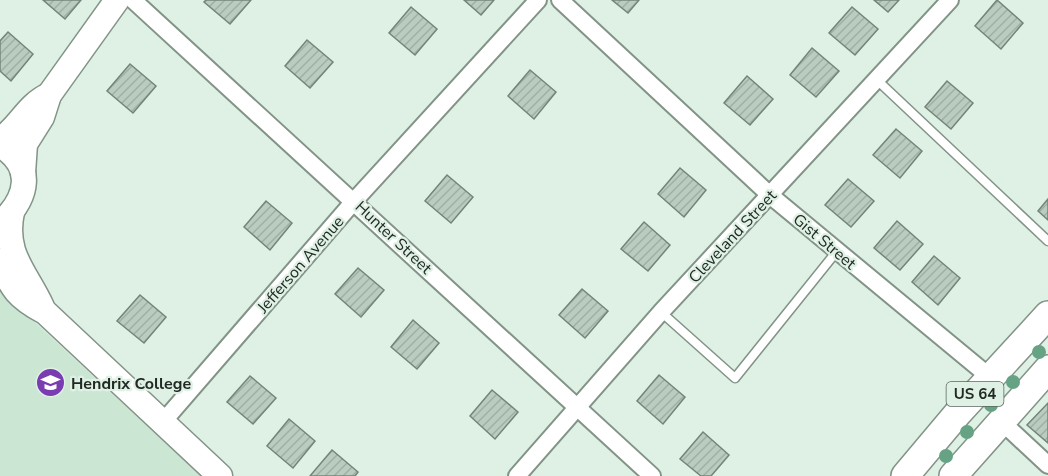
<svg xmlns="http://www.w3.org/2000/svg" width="1048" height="476" font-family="'Nunito Sans',sans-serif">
<defs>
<pattern id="building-hatch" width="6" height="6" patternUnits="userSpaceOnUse" patternTransform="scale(1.5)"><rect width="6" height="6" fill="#baccbf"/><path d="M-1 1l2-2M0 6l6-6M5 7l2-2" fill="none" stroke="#a0afa4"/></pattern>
</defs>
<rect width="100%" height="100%" fill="#def1e4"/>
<path fill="#cce6d4" d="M0 290 201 476H0Z"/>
<g fill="url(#building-hatch)" stroke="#738578" stroke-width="1.5">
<path d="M43 0H81L65 19Z"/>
<path d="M206 0H251L230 24 204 2Z"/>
<path d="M464 0H494L481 15Z"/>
<path d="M612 0H639L628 13Z"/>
<path d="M874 0H899L888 12Z"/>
<path d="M997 0 1023 23 1001 49 975 26Z"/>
<path d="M411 7 437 29 415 55 389 33Z"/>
<path d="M852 7 878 29 855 55 829 33Z"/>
<path d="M8 32 33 54 11 81 0 71V41Z"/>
<path d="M307 40 333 62 310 88 285 66Z"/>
<path d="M812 48 839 71 816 97 790 75Z"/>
<path d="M130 64 156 86 133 113 107 91Z"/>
<path d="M530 70 556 92 534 119 508 96Z"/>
<path d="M747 76 773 99 750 125 724 103Z"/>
<path d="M947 81 973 103 951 129 925 107Z"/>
<path d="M896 129 922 151 900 178 873 155Z"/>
<path d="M680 168 706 190 684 217 658 194Z"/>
<path d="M447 175 473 197 451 223 425 201Z"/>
<path d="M848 179 874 201 851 227 825 205Z"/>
<path d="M1048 199V220L1038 211Z"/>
<path d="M266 201 292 223 270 250 244 227Z"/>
<path d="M897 221 923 244 900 270 874 248Z"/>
<path d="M644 222 670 245 648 271 621 249Z"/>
<path d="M934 256 960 278 938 305 912 282Z"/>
<path d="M358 268 384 290 361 317 335 294Z"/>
<path d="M582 289 608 311 585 338 559 315Z"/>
<path d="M140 295 166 317 144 343 117 321Z"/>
<path d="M413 320 439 343 417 369 391 347Z"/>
<path d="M659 375 685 397 663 424 637 401Z"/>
<path d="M250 376 276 398 253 424 227 402Z"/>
<path d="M492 390 518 412 495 439 470 416Z"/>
<path d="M1048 403V443L1027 425Z"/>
<path d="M289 419 315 441 293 468 267 446Z"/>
<path d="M703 432 729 455 711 476H701L680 459Z"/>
<path d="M332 450 358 472 355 476H310Z"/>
</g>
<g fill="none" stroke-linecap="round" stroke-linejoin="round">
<defs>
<g id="lane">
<path d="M877 80 1048 241"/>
<path d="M661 312 735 378 837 251"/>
</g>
<g id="street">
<path d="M133 0 652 476"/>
<path d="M560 0 771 196 991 378"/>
<path d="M1002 422 1048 465"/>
<path d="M162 423 355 200 538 0"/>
<path d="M517 476 661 312 950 0"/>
</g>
<g id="secondary">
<path d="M0 140C20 126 27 105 49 95"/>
<path d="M0 145C35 166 28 197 2 222"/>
<path d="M23 173 25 144 42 117 49 95 117 0"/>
<path d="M12 212C3 254 26 272 42 307"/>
<path d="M0 261C11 288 18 298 45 312L220 476"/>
</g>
<g id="primary">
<path d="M905 476 958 413 1048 315"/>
<path d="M953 476 1048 369"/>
</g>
</defs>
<use href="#lane" stroke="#829387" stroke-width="11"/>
<use href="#street" stroke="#829387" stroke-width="20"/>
<use href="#secondary" stroke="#829387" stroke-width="27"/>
<use href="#primary" stroke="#829387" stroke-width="30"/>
<use href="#lane" stroke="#fff" stroke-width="8"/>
<use href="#street" stroke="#fff" stroke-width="16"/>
<use href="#secondary" stroke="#fff" stroke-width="24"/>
<use href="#primary" stroke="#fff" stroke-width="27"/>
</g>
<g fill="#66a385">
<circle cx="1039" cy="352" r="7"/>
<circle cx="1013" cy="382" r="7"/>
<circle cx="991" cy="405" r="7"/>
<circle cx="967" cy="432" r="7"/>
<circle cx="946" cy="456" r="7"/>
</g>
<defs>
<symbol id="university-disc" viewBox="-11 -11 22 22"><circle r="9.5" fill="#793cb1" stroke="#def1e4"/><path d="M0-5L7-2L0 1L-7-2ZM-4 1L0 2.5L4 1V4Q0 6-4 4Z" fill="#fff"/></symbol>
</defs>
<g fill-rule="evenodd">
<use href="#university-disc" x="34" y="366" width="33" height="33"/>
</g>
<g text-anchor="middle" stroke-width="4.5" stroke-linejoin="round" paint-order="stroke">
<rect fill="#def1e4" stroke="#5a655e" stroke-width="1.5" x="946.5" y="382" width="57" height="24" rx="4.5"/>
<g font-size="15" font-weight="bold" fill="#222924">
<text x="975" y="399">US 64</text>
</g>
<g font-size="16" fill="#222924" stroke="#def1e4">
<text transform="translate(732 236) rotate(-47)" y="6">Cleveland Street</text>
<text transform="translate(394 237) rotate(43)" y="6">Hunter Street</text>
<text transform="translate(825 241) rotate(40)" y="6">Gist Street</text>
<text transform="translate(300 264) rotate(-49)" y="6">Jefferson Avenue</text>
</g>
<g font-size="16" font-weight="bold" fill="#222924" stroke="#def1e4" text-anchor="start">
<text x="71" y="389">Hendrix College</text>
</g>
</g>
</svg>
